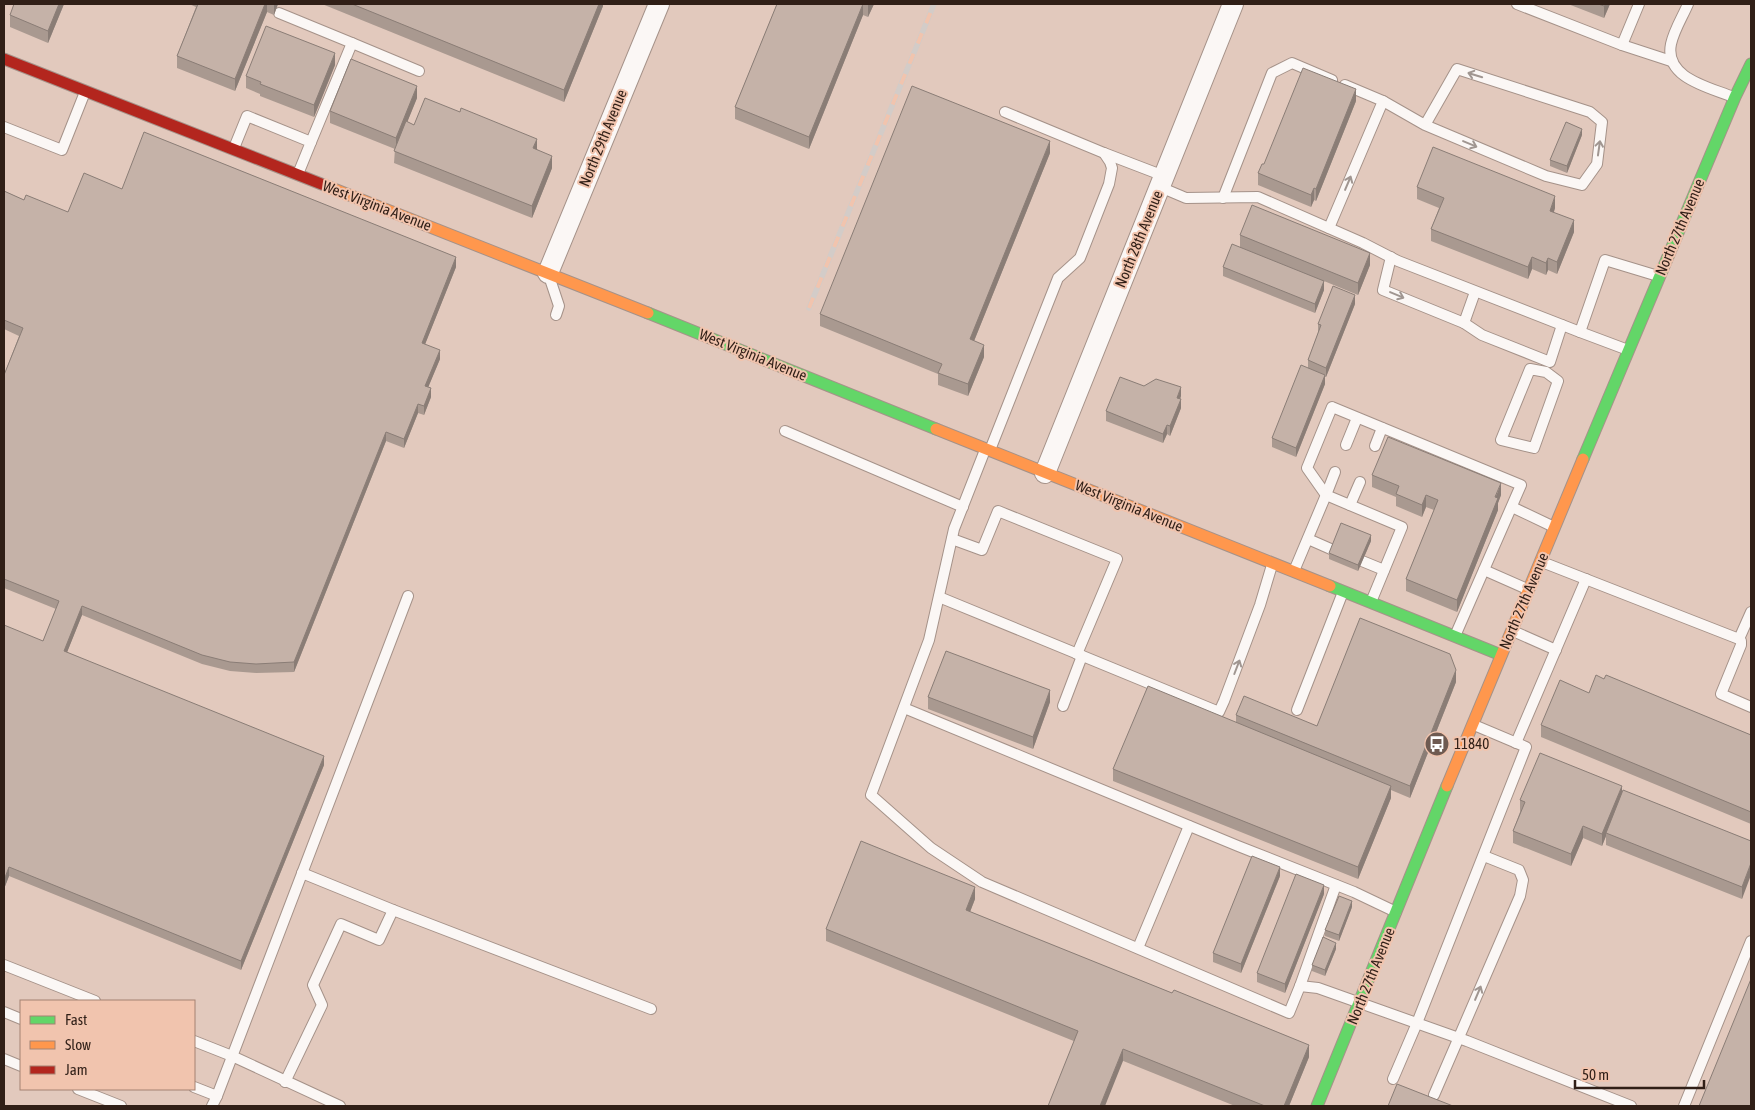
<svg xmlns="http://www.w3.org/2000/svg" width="1755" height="1110" font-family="'Asap Condensed',sans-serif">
<rect width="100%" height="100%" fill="#e2c9bd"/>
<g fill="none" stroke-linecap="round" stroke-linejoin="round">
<defs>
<g id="lane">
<path d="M1517 4 1622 45 1671 61"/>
<path d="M1688 4C1683 16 1674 30 1671 44 1664 78 1709 87 1733 97"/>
<path d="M279 13 352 43 311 142"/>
<path d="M352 43 419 71"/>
<path d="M1622 45 1639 4"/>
<path d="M1383 101 1425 125 1546 176 1582 185 1597 164 1602 122 1590 112 1457 69 1425 125"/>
<path d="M4 127 62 150 85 92"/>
<path d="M234 148 247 116 311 142 298 174"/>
<path d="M1104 153 1164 176"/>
<path d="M1160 187 1186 198 1258 197 1363 243 1398 261 1580 332 1605 260 1658 276"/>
<path d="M1223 198 1272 73 1292 63 1332 80"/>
<path d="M1329 228 1383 101 1345 85"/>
<path d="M1391 257 1383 290 1464 323 1475 292"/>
<path d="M550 279 559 306 556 315"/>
<path d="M1464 323 1482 335 1550 362 1562 325"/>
<path d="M1580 332 1628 350"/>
<path d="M1530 369 1546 372 1558 381 1534 448 1501 440Z"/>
<path d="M785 431 963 507"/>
<path d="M1346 445 1357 418"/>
<path d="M1375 446 1382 428"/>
<path d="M985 450 954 529 929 640 871 795 931 848 982 882 1289 1013 1300 986 1318 988 1467 1041 1631 1106"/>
<path d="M990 450 1058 278 1080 258 1109 184 1112 168 1110 162 1104 153 1005 112"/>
<path d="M1326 495 1307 468 1332 407 1521 485 1455 636"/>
<path d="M1326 495 1335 472"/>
<path d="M1350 505 1360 482"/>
<path d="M1512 507 1554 527"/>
<path d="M952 539 982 550 998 511 1117 559 1077 654"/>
<path d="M1308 539 1333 550"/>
<path d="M1362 561 1384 570"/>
<path d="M1542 562 1739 639 1741 641V645L1721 694 1751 707"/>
<path d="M1484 570 1527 589"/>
<path d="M1294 571 1326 495 1402 527 1371 602"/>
<path d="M939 597 1219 712 1224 701 1260 605 1272 565"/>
<path d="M1513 631 1556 650"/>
<path d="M1739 639 1751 612"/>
<path d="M1063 706 1082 656"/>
<path d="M904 708 1238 846 1354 892 1396 912"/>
<path d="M1297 710 1343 592"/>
<path d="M1516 743 1586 579"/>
<path d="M302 873 393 910 651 1009"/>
<path d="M1138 948 1189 826"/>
<path d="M4 965 95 1001"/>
<path d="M1300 986 1336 885"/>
<path d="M4 1012 21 1019"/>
<path d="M194 1041 232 1056 340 1106"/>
<path d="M4 1059 21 1066"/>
<path d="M1393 1079 1417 1023 1526 747 1474 725"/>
<path d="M285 1082 322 1005 313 985 341 924 379 940 393 910"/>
<path d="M194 1087 217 1096 212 1106"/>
<path d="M78 1089 121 1106"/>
<path d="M1434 1095 1520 896 1523 880 1519 870 1484 856"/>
<path d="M217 1096 408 596"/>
<path d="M1684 1106 1751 941"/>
</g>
<g id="street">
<path d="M548 273 659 4"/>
<path d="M1045 473 1233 4"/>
</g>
<g id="fast">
<path d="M648 313 936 429"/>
<path d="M1583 459 1735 97 1751 64"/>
<path d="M1330 586 1501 655"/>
<path d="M1317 1106 1447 786"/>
</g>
<g id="slow">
<path d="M329 187 648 313"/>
<path d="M936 429 1330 586"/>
<path d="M1447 786 1583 459"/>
</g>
<path id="jam" d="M4 59 329 187"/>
</defs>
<use href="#lane" stroke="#a59289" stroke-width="12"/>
<use href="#street" stroke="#a59289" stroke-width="22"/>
<use href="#fast" stroke="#a59289" stroke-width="13"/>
<use href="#slow" stroke="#a59289" stroke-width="13"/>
<use href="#jam" stroke="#a59289" stroke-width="13"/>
<use href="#lane" stroke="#fbf7f5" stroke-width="10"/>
<use href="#street" stroke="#fbf7f5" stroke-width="20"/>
<use href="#fast" stroke="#63d668" stroke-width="11"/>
<use href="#slow" stroke="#ff974d" stroke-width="11"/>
<use href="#jam" stroke="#b3261e" stroke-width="11"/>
<defs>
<path id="rail" d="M809 308 934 4"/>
</defs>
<use href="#rail" stroke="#d3ccc8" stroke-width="5.5"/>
<use href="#rail" stroke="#f1c4ae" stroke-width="4" stroke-dasharray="11" stroke-linecap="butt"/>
</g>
<g fill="#a99990">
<path d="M64 4 48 43 10 27V15Z"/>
<path d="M189 4H278L274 15 267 12 235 91 177 68V56L196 7Z"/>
<path d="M322 4H603V6L564 102Z"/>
<path d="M777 4H874L868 17 863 15 809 149 735 119V107Z"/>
<path d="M1568 4H1610L1604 18Z"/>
<path d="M335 65 314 117 260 96V94L246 88V76Z"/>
<path d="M417 98 407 122 414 125 537 149 552 168 532 218 394 163 395 149 330 123V111Z"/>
<path d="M1356 101 1316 201 1314 200 1311 207 1258 185V173L1264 164Z"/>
<path d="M1582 135 1567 173 1550 166V160Z"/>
<path d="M1050 153 974 341 984 357 968 396 938 385V374L820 326V314Z"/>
<path d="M1417 187 1555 208 1554 212 1574 232 1557 274 1548 270 1546 275 1532 269 1528 279 1431 241V229L1439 208 1417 199Z"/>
<path d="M122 189 456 267 425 344 440 359 428 387 431 397 424 415 418 413 404 448 386 441 294 672 256 673 230 671 202 664 82 615 67 652 324 765 241 970 9 876 4 889 43 641 56 609 4 588V375L19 336 4 329V191L24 200 68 212Z"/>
<path d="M1240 235 1370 265 1358 295 1324 281V290L1315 313 1223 276V267L1240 247Z"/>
<path d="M1355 304 1326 377H1325V384L1296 457 1272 447V438L1308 368V360L1318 333V324Z"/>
<path d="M1144 386 1181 396 1180 399 1181 408 1170 436 1167 434 1163 443 1106 421V411Z"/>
<path d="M1372 475 1501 495 1498 503V510L1457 612 1406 591V579L1434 510 1426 507 1422 517 1396 506V497L1372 487Z"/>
<path d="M1371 541 1358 571 1329 559V553Z"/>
<path d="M1604 679 1751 735V824L1541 737V725L1589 693Z"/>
<path d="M1456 682 1410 798 1391 790V798L1358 879 1113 781V769L1236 722V715L1317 726Z"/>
<path d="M928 697 1050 702 1033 749 928 709Z"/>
<path d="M1622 794 1751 841 1742 899 1606 845V836L1602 846 1583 838 1571 866 1513 843V831L1520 812V800Z"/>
<path d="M1280 876 1241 973 1213 962V953Z"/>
<path d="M1324 894 1285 993 1257 982V973Z"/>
<path d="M975 899 970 912 1172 993 1309 1057 1289 1106H1235L826 941V929Z"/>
<path d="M1352 907 1339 941 1325 936V930Z"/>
<path d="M1336 949 1325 976 1312 971V965Z"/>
</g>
<g fill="#8a7d76">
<path d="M59 4H64L48 43V31Z"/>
<path d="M265 4H267V12L235 91V79Z"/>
<path d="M274 4H278L274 15Z"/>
<path d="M599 4H603V6L564 102V90Z"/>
<path d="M863 4V15L809 149V137Z"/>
<path d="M869 4H874L868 17V5Z"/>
<path d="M1605 4H1610L1604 18V6Z"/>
<path d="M335 53V65L314 117V105Z"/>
<path d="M417 86V98L396 150V138Z"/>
<path d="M1356 89V101L1316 201V189Z"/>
<path d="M1582 129V135L1567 173V166Z"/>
<path d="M537 139V151L533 148Z"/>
<path d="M1050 141V153L970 351V339Z"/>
<path d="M552 156V168L532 218V206Z"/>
<path d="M1314 188V200L1311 207V195Z"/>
<path d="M1555 196V208L1550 223V211Z"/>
<path d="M1574 220V232L1557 274V262Z"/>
<path d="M1370 253V265L1358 295V283Z"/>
<path d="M456 257V267L422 352V343Z"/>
<path d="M1532 257V269L1528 279V267Z"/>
<path d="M1548 258V270L1546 275V263Z"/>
<path d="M1324 281V290L1315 313V304Z"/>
<path d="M1355 295V304L1326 377V368Z"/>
<path d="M984 345V357L968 396V384Z"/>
<path d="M440 350V359L425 395V386Z"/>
<path d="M1325 375V384L1296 457V448Z"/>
<path d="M1181 387V396L1177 407V398Z"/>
<path d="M431 388V397L424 415V406Z"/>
<path d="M1181 399V408L1170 436V426Z"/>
<path d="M418 404V413L404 448V439Z"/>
<path d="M1167 425V434L1163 443V434Z"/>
<path d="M386 432V441L294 672V662Z"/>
<path d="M1501 483V495L1498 503V510L1457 612V600Z"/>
<path d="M1426 495V507L1422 517V505Z"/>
<path d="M1371 535V541L1358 571V565Z"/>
<path d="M82 606V615L64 660V651Z"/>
<path d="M1456 670V682L1410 798V786Z"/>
<path d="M1050 690V702L1033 749V737Z"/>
<path d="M324 756V765L241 970V961Z"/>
<path d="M1391 786V798L1358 879V867Z"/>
<path d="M1622 786V798L1606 833V836L1602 846V834Z"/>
<path d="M1583 826V838L1571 866V854Z"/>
<path d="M1751 863V875L1742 899V887Z"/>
<path d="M9 867V876L4 889V880Z"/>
<path d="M1280 867V876L1241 973V964Z"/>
<path d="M1324 885V894L1285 993V984Z"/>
<path d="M975 887V899L966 922V910Z"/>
<path d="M1352 901V907L1339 941V935Z"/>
<path d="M1336 943V949L1325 976V970Z"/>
<path d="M1309 1045V1057L1289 1106H1284Z"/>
<path d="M1123 1049V1061L1105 1106H1100Z"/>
</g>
<g fill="#c5b2a8" stroke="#8a7d76">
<path d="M14 4H59L48 31 10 15Z"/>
<path d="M198 4H265L235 79 177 56Z"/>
<path d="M352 4H599L564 90Z"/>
<path d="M777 4H863L809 137 735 107Z"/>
<path d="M1598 4H1605L1604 6Z"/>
<path d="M266 26 335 53 314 105 260 84 261 82 246 76Z"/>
<path d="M351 59 417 86 396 138 330 111Z"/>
<path d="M1303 68 1356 89 1316 189 1314 188 1311 195 1258 173 1262 164H1264Z"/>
<path d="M912 86 1050 141 970 339 984 345 968 384 938 373 942 364 820 314Z"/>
<path d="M425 98 460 112 461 108 537 139 533 148 552 156 532 206 394 151 406 121 414 125Z"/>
<path d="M1566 122 1582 129 1567 166 1550 160Z"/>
<path d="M144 132 456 257 422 343 440 350 425 386 431 388 424 406 418 404 404 439 386 432 294 662 256 664 230 662 202 655 82 606 64 651 324 756 241 961 9 867 4 880V625L43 641 59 601 4 579V375L23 328 4 320V191L24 200 26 195 68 212 84 173 122 189Z"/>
<path d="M1433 147 1555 196 1550 211 1574 220 1557 262 1548 258 1546 263 1532 257 1528 267 1431 229 1444 198 1417 187Z"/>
<path d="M1252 205 1370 253 1358 283 1240 235Z"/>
<path d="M1232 244 1324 281 1315 304 1223 267Z"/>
<path d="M1333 286 1355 295 1326 368 1308 360 1321 325 1318 324Z"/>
<path d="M1301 365 1325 375 1296 448 1272 438Z"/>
<path d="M1120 377 1144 386 1156 379 1181 387 1177 398 1181 399 1170 426 1167 425 1163 434 1106 411Z"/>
<path d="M1388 437 1501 483 1495 497 1498 498 1457 600 1406 579 1438 500 1426 495 1422 505 1396 494 1399 486 1372 475Z"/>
<path d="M1341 523 1371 535 1358 565 1329 553Z"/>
<path d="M1360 618 1450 654 1456 670 1410 786 1236 715 1244 696 1317 726Z"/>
<path d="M946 651 1050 690 1033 737 928 697Z"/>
<path d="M1596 675 1604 679 1606 675 1751 735V812L1541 725 1560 680 1589 693Z"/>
<path d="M1148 686 1391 786 1358 867 1113 769Z"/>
<path d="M1540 753 1622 786 1602 834 1583 826 1571 854 1513 831 1525 802 1520 800Z"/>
<path d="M1623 790 1751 841V863L1742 887 1606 833Z"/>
<path d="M861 841 975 887 966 910 1172 993 1174 990 1309 1045 1284 1106H1265L1123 1049 1100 1106H1048L1078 1031 826 929Z"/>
<path d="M1252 856 1280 867 1241 964 1213 953Z"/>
<path d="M1296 874 1324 885 1285 984 1257 973Z"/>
<path d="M1339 896 1352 901 1339 935 1325 930Z"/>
<path d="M1323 937 1336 943 1325 970 1312 965Z"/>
<path d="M1751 979V1106H1699Z"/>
<path d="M1397 1084 1453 1106H1388Z"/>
</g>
<defs><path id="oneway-shaft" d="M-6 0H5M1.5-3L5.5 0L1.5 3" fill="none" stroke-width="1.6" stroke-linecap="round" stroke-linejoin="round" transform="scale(1.25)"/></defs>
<g stroke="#a09691">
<use href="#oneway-shaft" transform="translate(1475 75) rotate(-163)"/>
<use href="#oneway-shaft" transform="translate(1470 144) rotate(23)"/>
<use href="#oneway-shaft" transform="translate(1599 148) rotate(-82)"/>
<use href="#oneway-shaft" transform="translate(1348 183) rotate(-67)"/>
<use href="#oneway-shaft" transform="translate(1397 295) rotate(23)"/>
<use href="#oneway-shaft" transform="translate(1237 667) rotate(-69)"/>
<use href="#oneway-shaft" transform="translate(1478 993) rotate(-67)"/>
</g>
<defs>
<symbol id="bus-disc" viewBox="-11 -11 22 22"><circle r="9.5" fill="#6e5a51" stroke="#f1c4ae"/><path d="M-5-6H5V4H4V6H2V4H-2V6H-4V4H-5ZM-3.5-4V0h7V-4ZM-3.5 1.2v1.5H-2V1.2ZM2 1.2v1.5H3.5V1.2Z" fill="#fff"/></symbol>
</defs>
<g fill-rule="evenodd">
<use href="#bus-disc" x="1423" y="730" width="28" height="28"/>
</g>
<g text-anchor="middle" stroke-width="4" stroke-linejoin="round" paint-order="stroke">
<g font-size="15" fill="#301f17" stroke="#f1c4ae">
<text transform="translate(603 138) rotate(-68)" y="5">North 29th Avenue</text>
<text transform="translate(377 206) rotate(21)" y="5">West Virginia Avenue</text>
<text transform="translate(1680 227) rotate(-67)" y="5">North 27th Avenue</text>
<text transform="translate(1139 239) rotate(-68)" y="5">North 28th Avenue</text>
<text transform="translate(753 355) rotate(22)" y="5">West Virginia Avenue</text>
<text transform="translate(1129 506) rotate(22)" y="5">West Virginia Avenue</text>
<text transform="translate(1524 601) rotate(-67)" y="5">North 27th Avenue</text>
<text transform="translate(1371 976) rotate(-68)" y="5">North 27th Avenue</text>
</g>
<g font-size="15" fill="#301f17" stroke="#f1c4ae" text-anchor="start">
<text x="1454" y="749">11840</text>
</g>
</g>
<rect width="1755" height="1110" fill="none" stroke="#301f17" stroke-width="10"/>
<rect x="20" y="1000" width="175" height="90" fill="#f1c4ae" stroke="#a48272"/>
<rect x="30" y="1016" width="25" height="8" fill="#63d668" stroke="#a48272"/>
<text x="65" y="1025" font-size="15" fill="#301f17">Fast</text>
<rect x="30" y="1041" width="25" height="8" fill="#ff974d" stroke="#a48272"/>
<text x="65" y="1050" font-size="15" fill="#301f17">Slow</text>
<rect x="30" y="1066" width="25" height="8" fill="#b3261e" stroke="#a48272"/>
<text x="65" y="1075" font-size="15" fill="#301f17">Jam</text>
<path d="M1575 1080v8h129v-8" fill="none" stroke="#301f17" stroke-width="2.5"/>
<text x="1582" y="1080" font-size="15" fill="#301f17" stroke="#f1c4ae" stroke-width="4" paint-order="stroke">50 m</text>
</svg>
